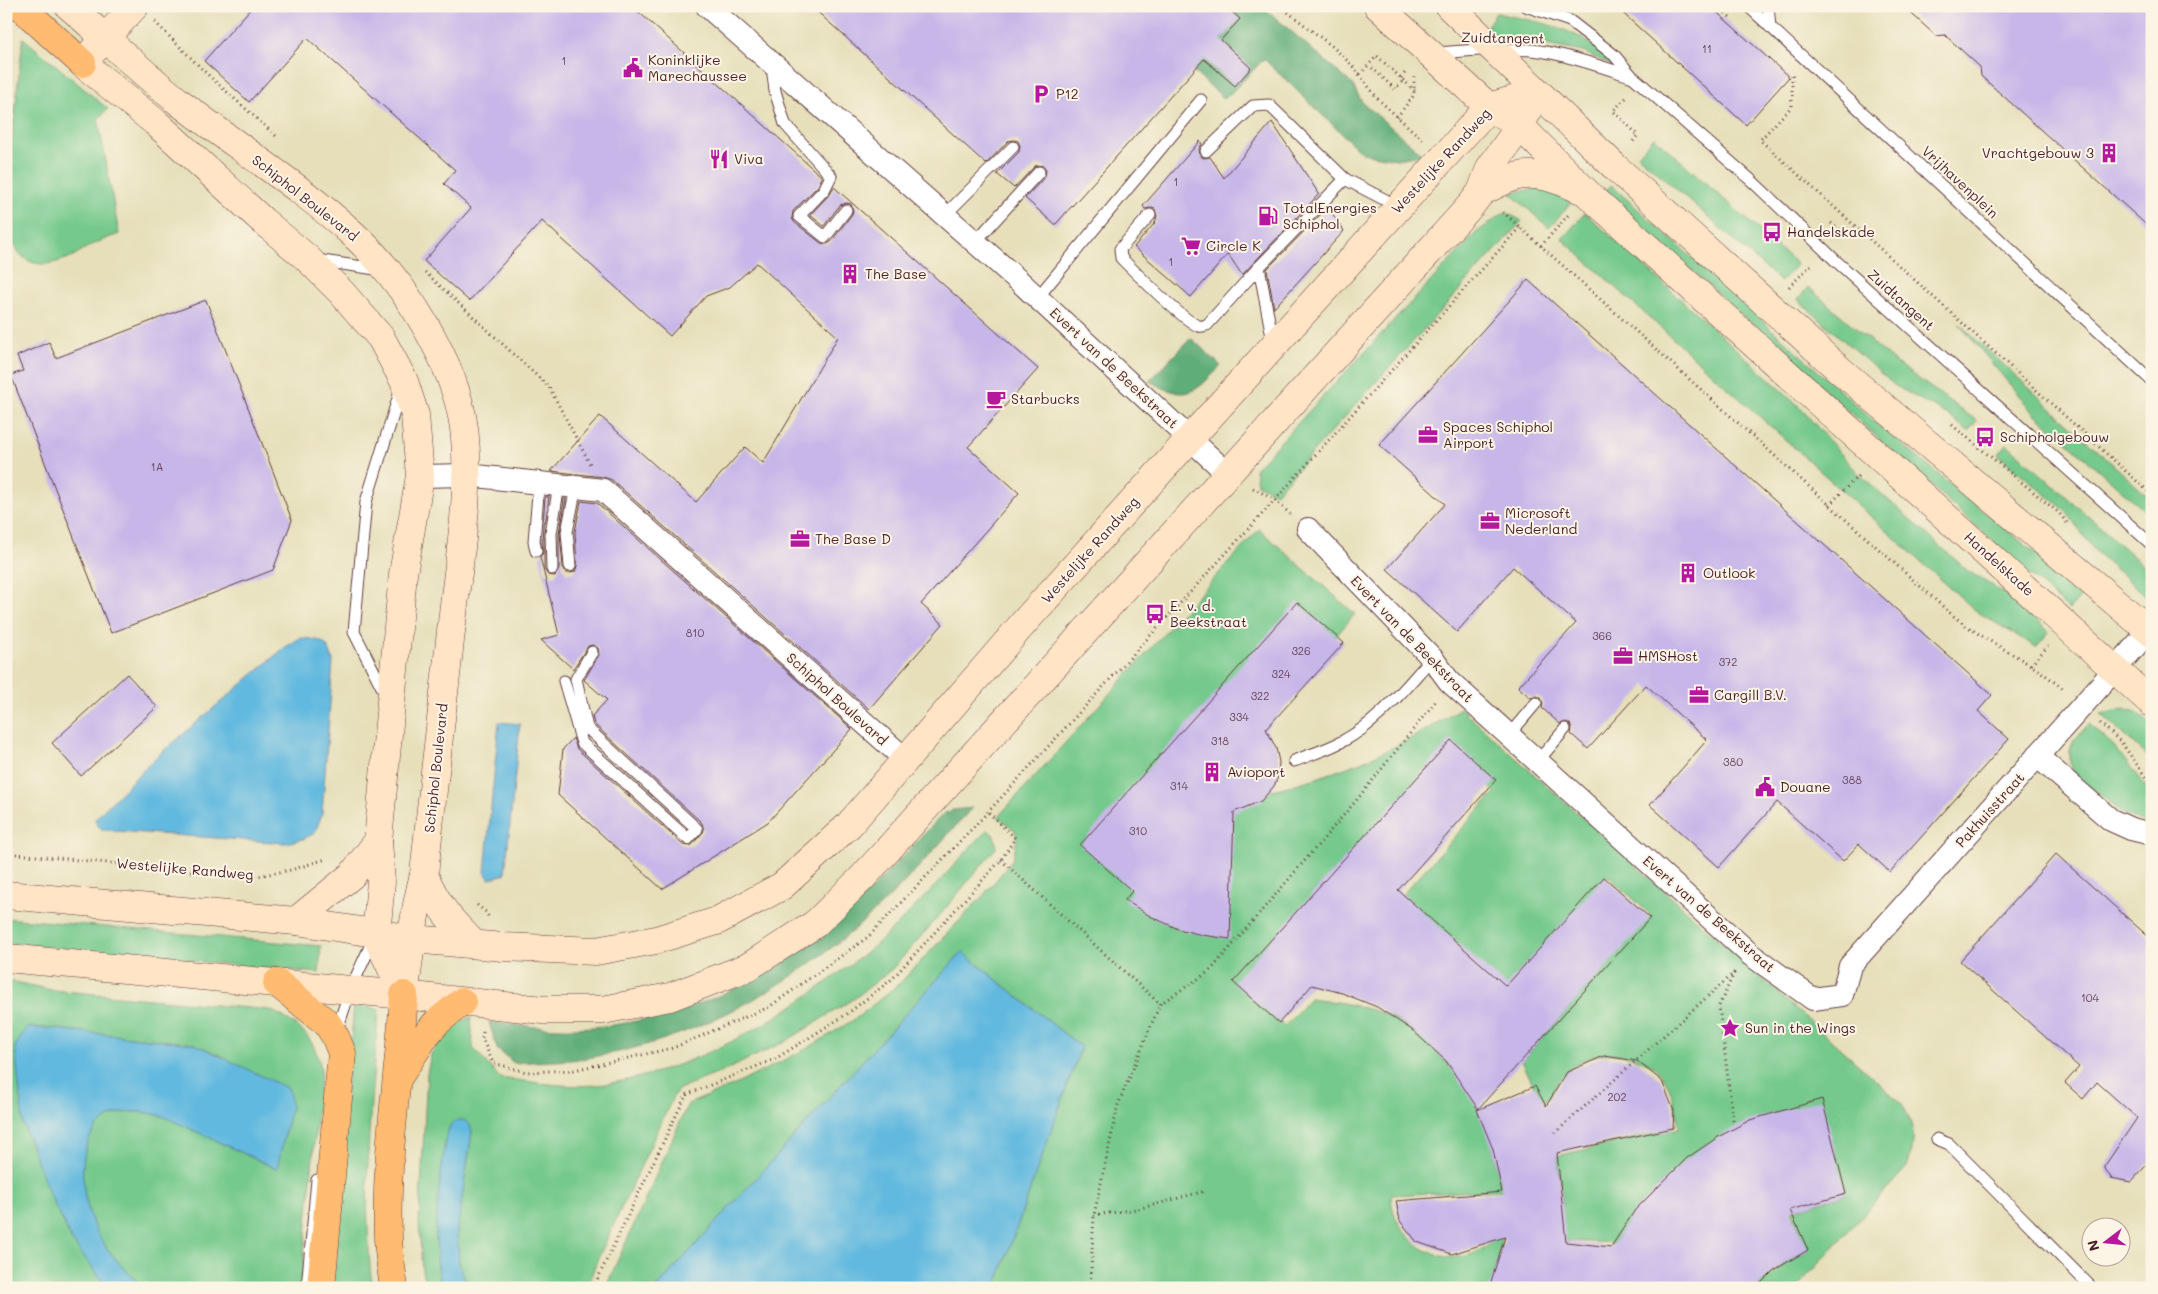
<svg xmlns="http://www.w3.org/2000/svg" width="2158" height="1294" font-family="Mali,sans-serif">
<rect width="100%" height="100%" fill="#fcf5e5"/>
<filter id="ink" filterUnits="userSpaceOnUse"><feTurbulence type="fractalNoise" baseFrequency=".02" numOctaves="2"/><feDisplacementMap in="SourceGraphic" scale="10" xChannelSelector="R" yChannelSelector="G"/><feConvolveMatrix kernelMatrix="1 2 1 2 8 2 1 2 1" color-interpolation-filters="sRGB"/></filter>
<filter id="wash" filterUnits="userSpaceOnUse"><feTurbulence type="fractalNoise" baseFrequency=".0096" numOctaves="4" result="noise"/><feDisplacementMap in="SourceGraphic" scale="20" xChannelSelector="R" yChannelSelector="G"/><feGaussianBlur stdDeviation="1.12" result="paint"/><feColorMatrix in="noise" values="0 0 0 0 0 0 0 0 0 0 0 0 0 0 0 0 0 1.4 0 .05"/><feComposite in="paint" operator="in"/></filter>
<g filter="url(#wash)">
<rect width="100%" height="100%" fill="#e6dfba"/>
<g fill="#74c98c" stroke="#5f745c">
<path d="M1496 13C1528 20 1562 24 1589 43 1599 49 1607 59 1616 67L1583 52 1536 43 1504 41 1485 29Z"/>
<path d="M23 38 108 109 98 119 119 234C108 238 97 242 86 248 80 251 73 257 66 259 14 279 6 234 6 194Z"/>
<path d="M1654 137 1797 264 1781 282 1638 155Z"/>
<path d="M1611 185 1877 424 2084 593 2069 610 1605 192Z"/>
<path d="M1533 189 1554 192 1572 202 1549 228 1510 193Z"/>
<path d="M1505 212 1522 221 1276 493 1257 484 1255 469 1476 233Z"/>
<path d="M1585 213 1796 403 1857 472 1968 571 2021 604 2049 632 2036 647 1976 611 1562 239Z"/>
<path d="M1808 287 1895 362 1977 421 1968 431 1948 415 1894 385 1798 300Z"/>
<path d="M1959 324 2152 500V517L2032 411Z"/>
<path d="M2007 444 2152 573V601L2094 550 2065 510 1998 455Z"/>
<path d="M1259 529 1355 614 1251 734 1250 795C1325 780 1397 752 1460 708L1902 1104C1916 1129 1916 1140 1907 1167L1796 1288H1756L1788 1261 1807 1252 1792 1210 1846 1194 1688 1158 1637 1208 1614 1243 1563 1241 1562 1189 1557 1156 1679 1128C1677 1111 1672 1087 1661 1074 1653 1064 1642 1060 1631 1057 1594 1046 1565 1064 1549 1098L1541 1101 1522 1061 1651 915 1607 875 1487 1010 1383 916 1495 792 1460 760 1249 994 1285 1026 1310 998C1332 1001 1371 1007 1391 1017 1436 1042 1474 1089 1490 1138 1495 1155 1498 1172 1502 1190L1391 1195C1392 1239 1442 1274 1482 1249 1491 1243 1497 1235 1503 1227L1498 1260 1490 1288H995L1081 1047 962 952 656 1288H607L609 1280 688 1104 737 1084 808 1048 858 1017 900 983 982 897 1012 861 1017 840 1015 830 998 817Z"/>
<path d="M2123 709 2134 711 2152 725V760L2101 714Z"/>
<path d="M2089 724 2114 746 2152 795V824L2141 822 2124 814 2075 775 2070 763V750L2074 740Z"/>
<path d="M987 830C995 834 996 839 996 848L940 915 892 969 855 998 788 1040 726 1070 679 1089 674 1095 595 1265 588 1288H468L459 1264 457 1231 472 1132 446 1139C439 1189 432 1237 441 1288H427L422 1271 419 1223 427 1074 431 1054 446 1029 471 1017 473 1048 500 1078C535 1082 570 1089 606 1084 691 1071 776 1022 843 970 855 961 868 952 879 942 917 907 951 868 987 830Z"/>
<path d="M6 918 321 946 319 973 6 943Z"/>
<path d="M6 980 52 990 270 1010C300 1025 314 1036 321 1069L301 1288H144C124 1270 99 1244 91 1218 69 1156 88 1093 165 1117L277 1169 225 1058 195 1044 47 1028H27L20 1036 49 1193 72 1241 108 1288H6Z"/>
<path d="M354 1006 379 1009C370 1104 362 1191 372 1288H328Z"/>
</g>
<g fill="#5fad78" stroke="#546652">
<path d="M1226 6H1262L1352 84 1362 102 1423 155 1396 159 1362 153 1264 59 1225 99 1190 69 1238 17Z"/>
<path d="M1191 338 1221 366C1192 396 1187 401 1149 381Z"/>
<path d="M972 808C937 846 903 887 864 921 787 989 689 1043 586 1058 562 1062 537 1061 514 1063L497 1049 489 1022C517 1025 547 1029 576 1028 667 1025 758 988 828 929 869 894 906 853 943 814L953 810Z"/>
</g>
<g fill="#62b9df" stroke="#566c85">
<path d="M300 638C320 639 328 641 333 661L322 814 315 833 303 839 286 843 103 830 97 825 95 819 155 758 284 648Z"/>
<path d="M499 722 520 724 505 874 489 879 485 872Z"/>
<path d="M962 952 1081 1047 995 1288H656Z"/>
<path d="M26 1028H47L195 1044 289 1089 291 1106 277 1169 165 1117C88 1093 70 1156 91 1218 99 1244 124 1270 144 1288H108L72 1241 49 1193 23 1124 15 1047Z"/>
<path d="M457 1120H464L470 1125 472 1132 457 1231 459 1264 468 1288H441C438 1269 436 1250 436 1231 436 1215 443 1135 451 1124 453 1122 455 1122 457 1120Z"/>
</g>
<g id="blocks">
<g fill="#c7b7e9">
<path d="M253 6H632L822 177 818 186 793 211 792 218 794 222 821 243 827 244 831 242 852 214 853 211 851 204 847 203 840 205 824 226 810 215 829 195 834 187 1038 369 968 447 1019 493 921 604 943 624 869 709 612 480 604 477 551 471 600 416 696 502 745 447 763 463 838 337 757 263 730 287 706 296 670 336 542 221 469 301 424 261 471 208 444 184 455 170 307 38 249 102 204 61Z"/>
<path d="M811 6H1226L1240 19 1221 40 1251 68 1235 86 1204 59 1055 225 1025 198 1045 177 1046 170 1044 166 1037 165 1034 167 1014 188 997 174 1019 152 1020 146 1018 141 1014 140 1008 141 986 164Z"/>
<path d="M1615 6H1710L1789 77 1746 125Z"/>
<path d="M1903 6H2152V230L1981 76 1980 67 1945 35 1936 36Z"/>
<path d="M1272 122 1319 194 1242 275 1228 254 1191 297 1134 247 1155 223 1157 216 1155 209 1151 208 1145 209 1143 206 1200 141 1202 144 1199 149 1200 156 1204 158 1210 157 1224 178Z"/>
<path d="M1328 207 1344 231 1274 308 1267 269Z"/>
<path d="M1528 280 1992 695 1978 711 2009 739 1890 872 1859 844 1843 861 1777 802 1719 867 1650 805 1707 740 1646 685 1588 749 1571 734 1572 730 1570 724 1566 722 1560 724 1542 708 1543 704 1541 698 1537 696 1531 698 1518 687 1576 623 1513 567 1457 632 1387 569 1445 504 1379 445Z"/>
<path d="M206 300 292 520 273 570 111 633 11 375 23 371 17 356 49 342 56 358Z"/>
<path d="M545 497H549L544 533V569L548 575 555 576 559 569V534L564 499H566L560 533 563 567 566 573H570L575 572 577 566 575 532 581 501 597 503 852 729 768 822 662 889 558 795 563 749 573 738 577 749 683 845 691 846 704 831 702 823 594 724 592 716 607 700 584 680 599 655 598 648 593 645 588 646 573 669 541 640 559 635 540 557 543 553 542 541Z"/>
<path d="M1297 602 1344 643 1266 729 1276 748 1279 762 1278 777 1274 786 1261 801 1234 812 1230 939 1202 935 1178 929 1150 916 1125 900 1132 891 1080 845Z"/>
<path d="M127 674 157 707 81 776 52 743Z"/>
<path d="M1451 740 1496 780 1398 890 1506 986 1604 877 1650 918 1478 1109 1446 1061 1412 1030 1377 1007 1342 993 1312 985 1279 1023 1233 982Z"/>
<path d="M2056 854 2152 940V1159L2131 1182 2111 1178 2104 1167 2137 1118 2097 1082 2083 1099 2065 1083 2079 1067 1960 961Z"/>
<path d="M1604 1056 1637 1061 1662 1081 1674 1111 1673 1128 1557 1153 1566 1242 1611 1247 1635 1210 1687 1158 1718 1137 1750 1120 1822 1099 1846 1194 1790 1210 1808 1250 1774 1270 1756 1288H1489L1505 1237 1452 1254 1417 1242 1400 1221 1396 1201 1502 1192 1493 1149 1477 1110 1535 1086 1546 1106 1567 1072Z"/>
</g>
</g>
</g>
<g filter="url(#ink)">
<use href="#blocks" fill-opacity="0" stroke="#613c40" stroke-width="1"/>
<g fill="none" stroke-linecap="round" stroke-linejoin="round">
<defs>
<g id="lane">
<path d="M1526 6 1570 21 1614 55 1632 76 1752 181 1836 261 2152 545"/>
<path d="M1748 6 2152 381"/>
<path d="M1768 6 1770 27"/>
<path d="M1435 53C1468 51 1513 46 1546 52 1574 57 1603 67 1630 76"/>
<path d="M772 66 775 91 785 124 831 176 824 190 799 216 825 237 846 210"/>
<path d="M1206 151 1253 106 1269 105 1345 179"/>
<path d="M1150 215 1120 249 1121 258C1133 270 1187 324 1199 326 1202 327 1205 325 1207 325L1259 267"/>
<path d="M944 216 1013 147"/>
<path d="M975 242 1039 172"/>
<path d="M316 260 382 270"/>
<path d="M1038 297 1201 100"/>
<path d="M1273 342 1259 267 1345 179 1399 207"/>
<path d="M536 551 534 541 539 483"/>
<path d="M570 566 567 532 576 487"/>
<path d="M552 569 551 533 559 485"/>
<path d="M564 681 582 743 688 839 697 829 587 728 576 679 592 652"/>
<path d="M385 693 354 632 366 502 401 389"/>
<path d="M1509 735 1536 703"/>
<path d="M1294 761C1309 755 1326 750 1341 742 1378 723 1404 689 1432 658"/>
<path d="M1538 761 1565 729"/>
<path d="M336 1033 350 990 375 936"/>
<path d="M1937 1139 1949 1144 2092 1288"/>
<path d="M307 1288 317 1180"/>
</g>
<g id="street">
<path d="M707 6 1018 280 1228 474"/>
<path d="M420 476 467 475 603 490 906 760"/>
<path d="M1308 529 1432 658 1449 681 1751 955 1813 999 1842 995 1850 966 2149 631"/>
<path d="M2037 756 2111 820 2131 829 2152 834"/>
</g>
<g id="secondary">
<path d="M69 6C106 38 141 72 179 102 237 147 300 186 354 235 403 280 455 361 464 428 471 486 461 547 454 605 444 695 433 785 424 875 413 914 410 955 404 995"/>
<path d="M135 6 82 63 155 122 263 221 307 258 342 293 381 338 404 381 415 415 420 476 403 574 378 841 381 882 376 935"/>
<path d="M1378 6 1489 107 1520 126 1588 194 2152 703"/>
<path d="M1449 6 1615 167 1840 370 2152 633"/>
<path d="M1481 192C1492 187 1503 180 1514 177 1536 170 1559 180 1579 189"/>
<path d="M424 875C439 908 449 919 474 944"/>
<path d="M6 895 296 921 413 939 503 947 596 951 656 940 717 921 782 886 849 825 1028 618 1489 107 1537 93"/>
<path d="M296 921 352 875 378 841"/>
<path d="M376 935 404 995"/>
<path d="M6 958 404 995 543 1010H603L670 997 748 967 815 924 863 877 1472 204 1481 192 1490 168 1520 126 1537 93"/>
</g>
<g id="primary">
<path d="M20 6 82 63"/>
<path d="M277 983 327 1023 335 1036 342 1053 321 1288"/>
</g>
<g id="highway">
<path d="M399 1076 425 1036 437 1022 462 1002"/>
<path d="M394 1288C392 1272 389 1255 388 1239 385 1157 399 1076 404 995"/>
</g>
</defs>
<use href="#lane" stroke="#613c40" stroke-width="13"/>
<use href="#street" stroke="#613c40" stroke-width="24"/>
<use href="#secondary" stroke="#613c40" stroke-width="29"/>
<use href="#primary" stroke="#613c40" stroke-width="29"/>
<use href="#highway" stroke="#613c40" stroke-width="29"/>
<g stroke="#613c40" stroke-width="3" stroke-dasharray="1 4" stroke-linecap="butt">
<path d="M1280 6 1333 47 1351 64 1379 100 1424 141"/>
<path d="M1718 6 1731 18"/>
<path d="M155 22 207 74 276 136"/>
<path d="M1372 68 1395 89 1404 80"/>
<path d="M1360 74 1377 56 1415 91"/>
<path d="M1792 75V106L1760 140 2150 493 2152 492"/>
<path d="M1401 78 1407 70"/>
<path d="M1626 98 1613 111 1638 135 1631 144"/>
<path d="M1397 117 1414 95V77"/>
<path d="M1503 212 1950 613C1985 643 2030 659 2064 690"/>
<path d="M1831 223 1842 232 1838 236"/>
<path d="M1541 246 1569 214"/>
<path d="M425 272 549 387 590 464"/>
<path d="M1789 287 1811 265"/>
<path d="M1952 425 2059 513 2067 523"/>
<path d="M1253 488 1275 500 1290 514"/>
<path d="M1829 505 1858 476"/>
<path d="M2031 665 2048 646"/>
<path d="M2100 723 2121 742 2152 786"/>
<path d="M6 853 252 877 291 870 326 859"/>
<path d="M1001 860 1160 1004"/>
<path d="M477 905 486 912 489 918"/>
<path d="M483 1032 482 1038 493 1063 526 1072 574 1070 673 1048 769 1007 868 937 988 812 1275 500 1520 227"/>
<path d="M1733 1120 1719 1006 1734 973"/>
<path d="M1555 1133 1735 972"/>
<path d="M1094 1215 1138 1209 1205 1191"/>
<path d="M593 1288 686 1095 775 1059 847 1014 892 979 1001 860 1015 838 988 812"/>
<path d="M1090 1288 1094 1215 1118 1105 1160 1004 1210 971 1355 802 1436 701"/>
</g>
<use href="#lane" stroke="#fff" stroke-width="11"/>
<use href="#street" stroke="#fff" stroke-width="22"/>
<use href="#secondary" stroke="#ffe4c6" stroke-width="28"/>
<use href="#primary" stroke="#febb71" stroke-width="28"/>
<use href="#highway" stroke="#febb71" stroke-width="28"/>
</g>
</g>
<defs>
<symbol id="civic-bare" viewBox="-9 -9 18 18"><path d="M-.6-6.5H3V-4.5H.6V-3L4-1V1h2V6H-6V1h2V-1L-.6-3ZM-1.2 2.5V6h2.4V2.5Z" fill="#b5179e" stroke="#fcf5e5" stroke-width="2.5" paint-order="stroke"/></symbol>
<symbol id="parking-bare" viewBox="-9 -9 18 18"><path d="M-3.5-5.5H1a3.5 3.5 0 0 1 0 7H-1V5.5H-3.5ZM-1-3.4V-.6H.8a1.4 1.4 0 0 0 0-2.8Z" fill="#b5179e" stroke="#fcf5e5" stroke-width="2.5" paint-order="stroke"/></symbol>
<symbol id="building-bare" viewBox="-9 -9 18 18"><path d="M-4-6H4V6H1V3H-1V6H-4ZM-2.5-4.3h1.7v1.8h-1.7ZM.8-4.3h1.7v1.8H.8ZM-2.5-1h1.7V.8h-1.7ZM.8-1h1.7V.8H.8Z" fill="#b5179e" stroke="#fcf5e5" stroke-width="2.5" paint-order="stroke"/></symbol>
<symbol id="restaurant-bare" viewBox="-9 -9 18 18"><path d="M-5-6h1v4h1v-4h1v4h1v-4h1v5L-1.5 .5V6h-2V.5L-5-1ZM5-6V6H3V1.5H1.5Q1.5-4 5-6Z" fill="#b5179e" stroke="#fcf5e5" stroke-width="2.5" paint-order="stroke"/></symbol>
<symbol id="fuel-bare" viewBox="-9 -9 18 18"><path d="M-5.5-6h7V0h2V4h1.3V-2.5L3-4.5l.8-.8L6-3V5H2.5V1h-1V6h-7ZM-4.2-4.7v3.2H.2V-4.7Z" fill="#b5179e" stroke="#fcf5e5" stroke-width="2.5" paint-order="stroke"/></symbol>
<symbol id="bus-bare" viewBox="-9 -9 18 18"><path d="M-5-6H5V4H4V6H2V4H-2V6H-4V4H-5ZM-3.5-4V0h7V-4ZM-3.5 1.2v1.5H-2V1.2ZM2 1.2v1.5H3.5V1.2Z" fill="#b5179e" stroke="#fcf5e5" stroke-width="2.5" paint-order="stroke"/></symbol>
<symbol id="supermarket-bare" viewBox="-9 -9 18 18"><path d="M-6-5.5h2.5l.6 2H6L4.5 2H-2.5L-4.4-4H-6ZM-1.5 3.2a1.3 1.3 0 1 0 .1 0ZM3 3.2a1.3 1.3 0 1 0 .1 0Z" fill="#b5179e" stroke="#fcf5e5" stroke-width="2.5" paint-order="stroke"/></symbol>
<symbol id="cafe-bare" viewBox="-9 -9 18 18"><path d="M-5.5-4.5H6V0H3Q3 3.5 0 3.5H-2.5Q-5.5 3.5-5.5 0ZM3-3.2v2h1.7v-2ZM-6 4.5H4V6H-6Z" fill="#b5179e" stroke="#fcf5e5" stroke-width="2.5" paint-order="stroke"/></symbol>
<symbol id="office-bare" viewBox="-9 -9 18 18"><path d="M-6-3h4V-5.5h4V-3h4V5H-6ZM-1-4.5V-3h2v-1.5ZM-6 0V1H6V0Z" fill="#b5179e" stroke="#fcf5e5" stroke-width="2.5" paint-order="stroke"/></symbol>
<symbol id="sight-bare" viewBox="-9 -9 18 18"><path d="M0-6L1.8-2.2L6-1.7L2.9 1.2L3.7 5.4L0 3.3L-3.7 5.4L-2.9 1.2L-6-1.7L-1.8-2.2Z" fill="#b5179e" stroke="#fcf5e5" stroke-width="2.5" paint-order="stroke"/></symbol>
</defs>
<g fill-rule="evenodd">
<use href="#civic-bare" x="619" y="54" width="28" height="28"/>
<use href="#parking-bare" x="1027" y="80" width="28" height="28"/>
<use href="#building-bare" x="2095" y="139" width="28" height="28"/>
<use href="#restaurant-bare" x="705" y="145" width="28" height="28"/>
<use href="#fuel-bare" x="1254" y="202" width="28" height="28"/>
<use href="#bus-bare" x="1758" y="218" width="28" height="28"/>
<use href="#supermarket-bare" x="1177" y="232" width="28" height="28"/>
<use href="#building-bare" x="836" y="260" width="28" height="28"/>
<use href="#cafe-bare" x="982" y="385" width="28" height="28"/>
<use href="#office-bare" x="1414" y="421" width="28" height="28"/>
<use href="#bus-bare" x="1971" y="423" width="28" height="28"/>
<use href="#office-bare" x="1476" y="507" width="28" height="28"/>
<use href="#office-bare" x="786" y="525" width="28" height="28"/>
<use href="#building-bare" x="1674" y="559" width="28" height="28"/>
<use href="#bus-bare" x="1141" y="600" width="28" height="28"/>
<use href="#office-bare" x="1609" y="642" width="28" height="28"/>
<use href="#office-bare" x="1685" y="681" width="28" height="28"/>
<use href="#building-bare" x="1198" y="758" width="28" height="28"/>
<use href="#civic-bare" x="1751" y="773" width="28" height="28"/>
<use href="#sight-bare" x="1716" y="1014" width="28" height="28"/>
</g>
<g text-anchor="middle" stroke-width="4" stroke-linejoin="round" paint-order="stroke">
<g font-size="11" fill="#69455a">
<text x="1707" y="53">11</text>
<text x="564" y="65">1</text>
<text x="1176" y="186">1</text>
<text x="1171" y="266">1</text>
<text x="157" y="471">1A</text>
<text x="695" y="637">810</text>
<text x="1602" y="640">366</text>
<text x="1301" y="655">326</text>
<text x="1728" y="666">372</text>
<text x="1281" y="678">324</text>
<text x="1260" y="700">322</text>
<text x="1239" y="721">334</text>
<text x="1220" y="745">318</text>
<text x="1733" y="766">380</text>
<text x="1852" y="784">388</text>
<text x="1179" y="790">314</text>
<text x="1138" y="835">310</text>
<text x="2090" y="1002">104</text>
<text x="1617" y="1101">202</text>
</g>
<g font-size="14" fill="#4a1f2b" stroke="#fcf5e5">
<text transform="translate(1503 38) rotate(1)" y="5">Zuidtangent</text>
<text transform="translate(1441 161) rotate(-47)" y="5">Westelijke Randweg</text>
<text transform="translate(1960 182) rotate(43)" y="5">Vrijhavenplein</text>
<text transform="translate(305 198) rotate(38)" y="5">Schiphol Boulevard</text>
<text transform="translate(1901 300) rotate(42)" y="5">Zuidtangent</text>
<text transform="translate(1114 368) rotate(43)" y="5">Evert van de Beekstraat</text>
<text transform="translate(1090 550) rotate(-48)" y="5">Westelijke Randweg</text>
<text transform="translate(1999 564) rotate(42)" y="5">Handelskade</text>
<text transform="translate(1412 639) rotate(46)" y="5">Evert van de Beekstraat</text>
<text transform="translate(837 699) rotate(42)" y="5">Schiphol Boulevard</text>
<text transform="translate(436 768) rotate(-84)" y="5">Schiphol Boulevard</text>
<text transform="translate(1990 810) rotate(-48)" y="5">Pakhuisstraat</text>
<text transform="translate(185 869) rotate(5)" y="5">Westelijke Randweg</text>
<text transform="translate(1709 914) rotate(41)" y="5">Evert van de Beekstraat</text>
</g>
<g font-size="14" fill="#4a1f2b" stroke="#fcf5e5" text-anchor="start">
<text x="648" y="65">Koninklijke<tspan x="648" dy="16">Marechaussee</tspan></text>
<text x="1056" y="99">P12</text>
<text x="2094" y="158" text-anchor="end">Vrachtgebouw 3</text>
<text x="734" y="164">Viva</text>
<text x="1283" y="213">TotalEnergies<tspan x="1283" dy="16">Schiphol</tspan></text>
<text x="1787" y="237">Handelskade</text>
<text x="1206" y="251">Circle K</text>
<text x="865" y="279">The Base</text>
<text x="1011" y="404">Starbucks</text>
<text x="1443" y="432">Spaces Schiphol<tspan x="1443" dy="16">Airport</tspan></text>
<text x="2000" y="442">Schipholgebouw</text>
<text x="1505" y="518">Microsoft<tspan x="1505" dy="16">Nederland</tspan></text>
<text x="815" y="544">The Base D</text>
<text x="1703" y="578">Outlook</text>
<text x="1170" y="611">E. v. d.<tspan x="1170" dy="16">Beekstraat</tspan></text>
<text x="1638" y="661">HMSHost</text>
<text x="1714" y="700">Cargill B.V.</text>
<text x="1227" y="777">Avioport</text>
<text x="1780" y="792">Douane</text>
<text x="1745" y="1033">Sun in the Wings</text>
</g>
</g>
<rect width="2158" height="1294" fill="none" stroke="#fcf5e5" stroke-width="25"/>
<g transform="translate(2106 1242) rotate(254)"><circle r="24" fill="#fcf5e5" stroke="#b59f9b"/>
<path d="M0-4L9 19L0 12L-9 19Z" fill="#b5179e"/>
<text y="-8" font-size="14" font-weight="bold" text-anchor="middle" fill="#4a1f2b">N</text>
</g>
</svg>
